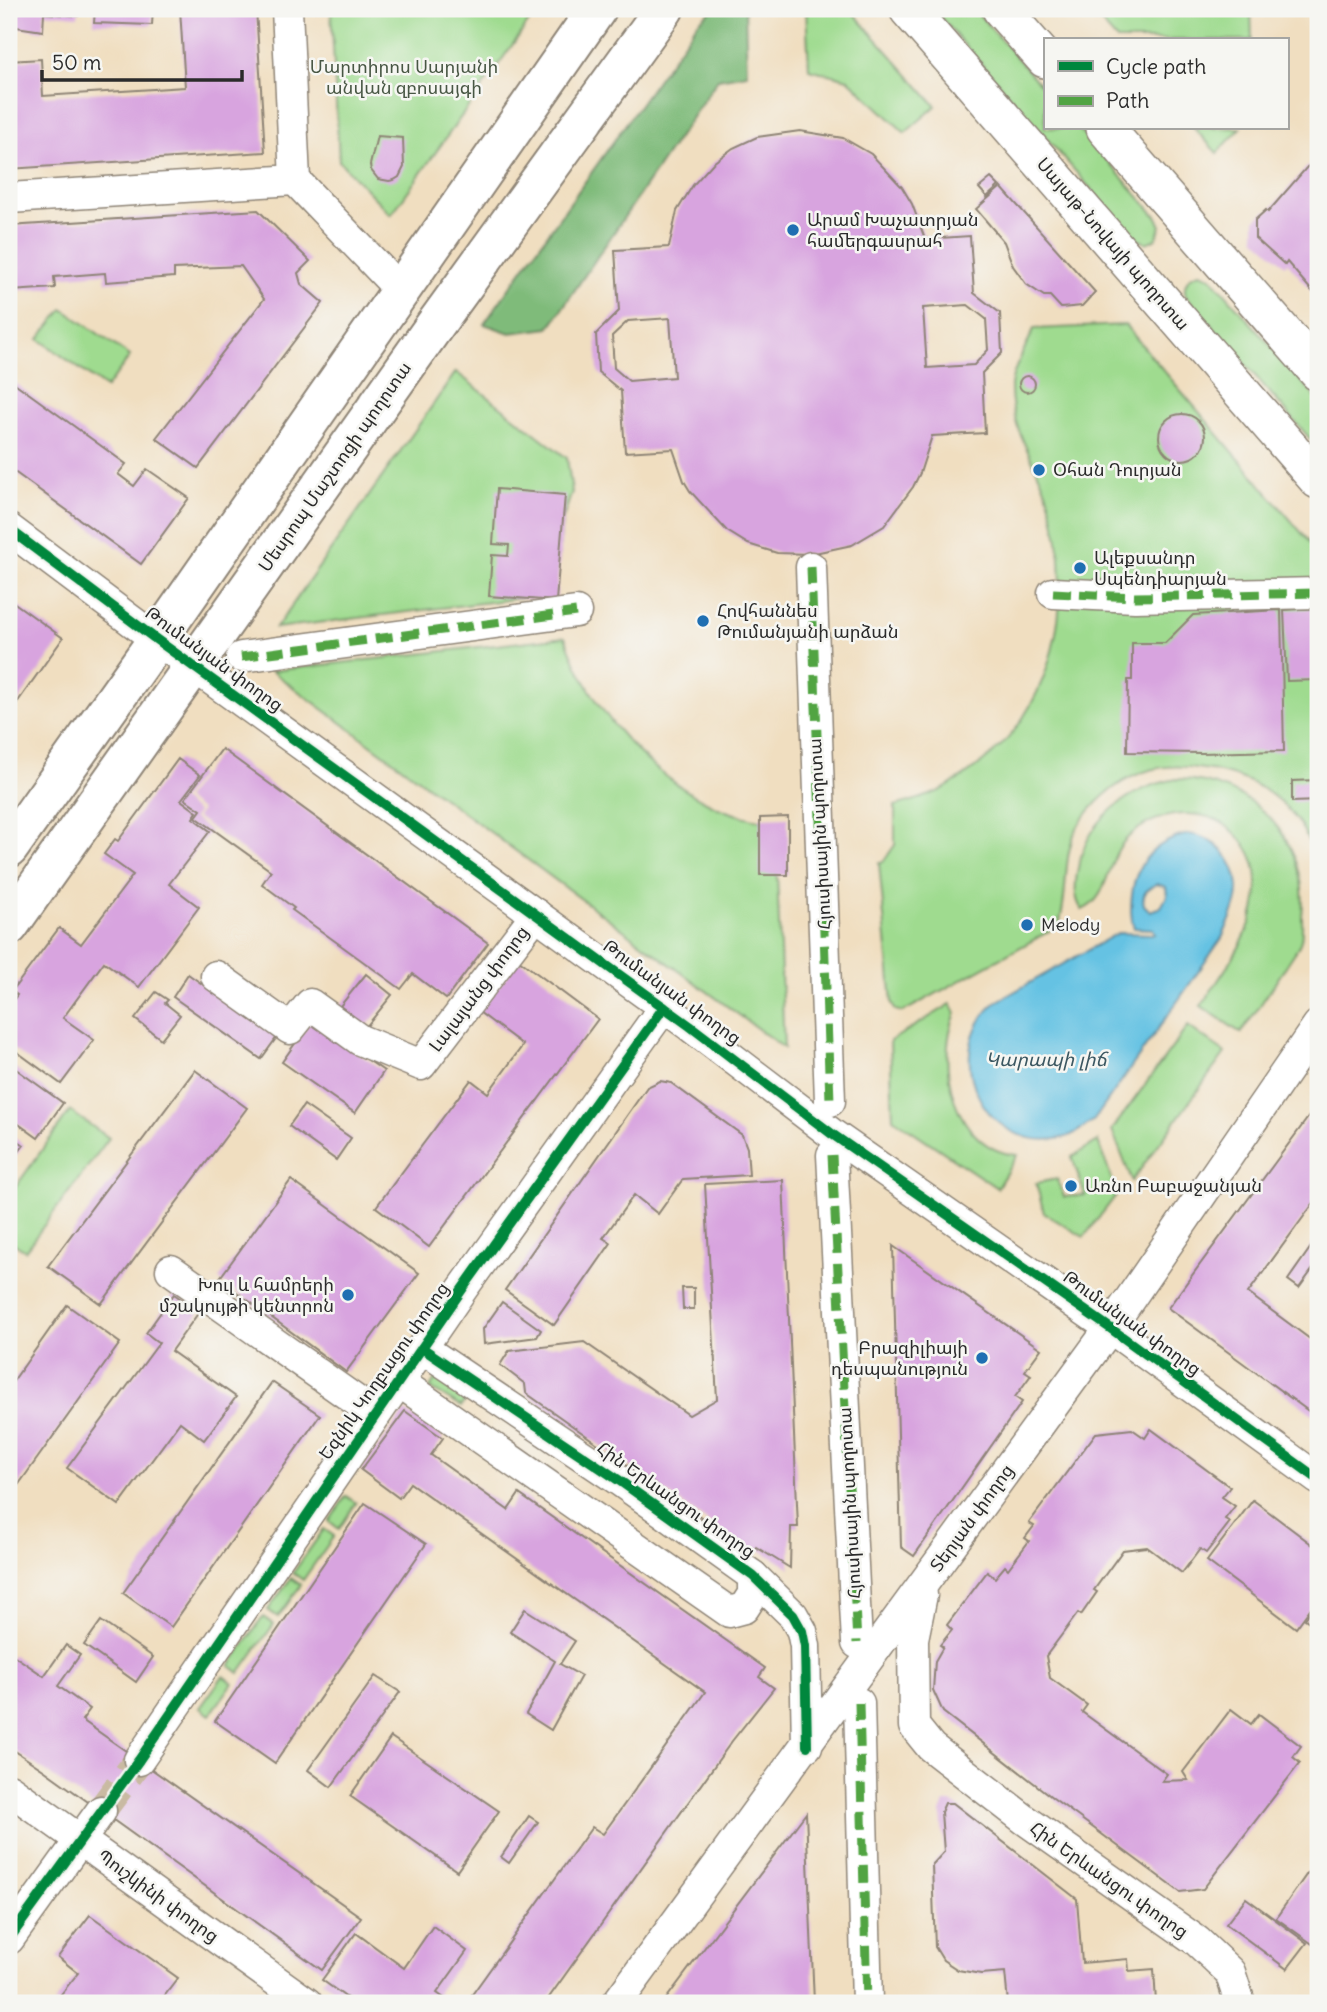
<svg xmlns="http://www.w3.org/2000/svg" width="1327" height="2012" font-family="Delius,'Noto Sans Armenian',sans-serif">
<rect width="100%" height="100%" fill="#f6f6f2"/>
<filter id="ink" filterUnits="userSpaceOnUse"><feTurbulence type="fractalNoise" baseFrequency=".0143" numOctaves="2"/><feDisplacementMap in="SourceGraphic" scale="14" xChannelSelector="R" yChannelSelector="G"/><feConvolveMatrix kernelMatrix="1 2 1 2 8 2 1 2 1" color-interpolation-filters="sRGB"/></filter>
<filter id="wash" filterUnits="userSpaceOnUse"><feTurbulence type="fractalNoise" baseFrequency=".00686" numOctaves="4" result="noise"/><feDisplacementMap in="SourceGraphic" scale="28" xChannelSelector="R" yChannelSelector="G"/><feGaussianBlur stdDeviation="1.57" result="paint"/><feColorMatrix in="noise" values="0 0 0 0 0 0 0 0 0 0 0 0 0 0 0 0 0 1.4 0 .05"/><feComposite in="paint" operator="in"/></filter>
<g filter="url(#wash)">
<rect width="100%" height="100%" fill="#f0dec0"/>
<g fill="#9fdb8f" stroke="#65835d" stroke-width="2">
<path d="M331 9H538L391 215 339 161Z"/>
<path d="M806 9H850L936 106 905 133 848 79 809 69Z"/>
<path d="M933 9H974L1045 90V128H1078L1157 217 1161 226 1156 239 1146 243 1133 237Z"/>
<path d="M1089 9H1251L1252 40H1117Z"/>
<path d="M1194 128H1241L1217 153Z"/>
<path d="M1200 273 1211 277 1318 400V448L1186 296C1182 284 1188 276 1200 273Z"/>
<path d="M63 309 130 356 106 388 39 339Z"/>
<path d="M1125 325 1318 552V872C1307 811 1263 777 1203 769 1186 766 1167 765 1150 770 1122 778 1099 797 1082 820 1060 851 1070 890 1059 924L1048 932 903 1012 895 1010 892 1003 879 863 883 862 895 845V806C911 801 930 797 945 788 969 774 997 753 1014 731 1063 665 1072 574 1048 497 1035 458 1011 432 1011 388 1010 374 1028 343 1034 329Z"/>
<path d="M456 372 567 458 572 492 562 521 555 594 276 628Z"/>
<path d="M565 637C591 709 644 772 714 806 733 815 754 819 775 823L784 1048 271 671Z"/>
<path d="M1177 779C1253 780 1310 840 1302 916 1302 924 1303 936 1300 943 1297 951 1290 959 1286 966 1272 989 1256 1011 1241 1033L1201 1006C1228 964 1264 924 1256 871 1253 853 1243 839 1228 827 1197 804 1146 813 1122 844 1106 864 1109 899 1082 910 1074 898 1075 886 1077 873 1085 821 1127 788 1177 779Z"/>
<path d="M951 1004 956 1013C934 1062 954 1150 1017 1155L997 1188 893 1118 890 1041Z"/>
<path d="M1188 1026 1225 1053 1132 1181 1112 1130Z"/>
<path d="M70 1111 109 1138 25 1251 9 1240V1196Z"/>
<path d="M1098 1141 1117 1194 1084 1237 1044 1213 1036 1183 1057 1179 1064 1197 1085 1195 1072 1157Z"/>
<path d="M438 1376 468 1396 461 1407 430 1388Z"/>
<path d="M346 1496 356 1503 339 1529 329 1521Z"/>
<path d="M324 1529 334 1536 303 1580 293 1573Z"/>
<path d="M291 1578 301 1585 278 1617 268 1610Z"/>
<path d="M263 1617 274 1624 239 1673 230 1666Z"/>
<path d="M223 1676 233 1683 210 1715 200 1708Z"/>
</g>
<path fill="#7fbb7a" stroke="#557352" stroke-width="2" d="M713 9H745L747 74 718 79 549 328 510 333 484 324 699 21Z"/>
<path fill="#65c2e3" stroke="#487687" stroke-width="2" fill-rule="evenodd" d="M1189 834C1215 837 1236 859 1238 886 1239 904 1229 922 1222 938L1094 1120C1086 1126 1076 1134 1066 1137 987 1158 936 1054 996 1002L1118 933 1155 934 1153 929 1134 928C1130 916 1131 907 1132 895 1136 861 1156 841 1189 834ZM1157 884 1166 887 1167 896 1161 907 1150 911 1144 905C1141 894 1147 888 1157 884Z"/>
<g id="blocks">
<g fill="#d8a4df" fill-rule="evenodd">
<path d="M9 9H79L78 16 44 13 43 31 9 26Z"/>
<path d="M95 9H153L152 25 94 23Z"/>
<path d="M180 9H256L265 152 9 169V61L41 59 43 96 185 87Z"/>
<path d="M800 131 843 138 871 154 902 187 912 204 925 239 970 236 974 293 1000 313 1002 353 982 373 985 433 932 436 920 473 913 487 884 526 852 545 810 554 777 553 748 544 727 531 690 491 684 481 673 449 625 452 621 391 598 372 596 334 619 311 615 250 669 247 677 211 693 185 713 163 733 148 757 137ZM968 305 986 319 988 350 974 365 927 368 923 308ZM670 318 674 377 629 381 614 368 612 336 628 321Z"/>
<path d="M377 136 403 138 404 167 399 177 394 180 389 181 378 179 371 170 370 165Z"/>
<path d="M1318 161V298L1287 262 1285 265 1255 238V220L1266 210 1268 212 1307 167Z"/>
<path d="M991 178 999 186 987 197 979 188Z"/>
<path d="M1001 187 1095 292 1082 306 1061 308 1050 296H1044L1026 284 1013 266 1004 242 976 209Z"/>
<path d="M258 210 310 261 298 273 301 284 323 303 198 468 156 438 264 299 241 266 174 269V277L106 282 105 273 54 277 55 288 11 291 9 226Z"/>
<circle cx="1027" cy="384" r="8"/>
<path d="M9 379 126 464 118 474 134 486 147 469 189 498 141 564 9 468Z"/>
<circle cx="1182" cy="437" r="23"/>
<path d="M497 489 565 495 556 601 489 596 492 555 508 556 509 545 493 544Z"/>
<path d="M9 599 63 638 9 714Z"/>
<path d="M1318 608V680L1287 681 1284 610Z"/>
<path d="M1281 610 1284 751 1202 753 1127 752 1128 680H1132V643H1165L1193 615Z"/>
<path d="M222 749 488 943 446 999 413 974 401 989 292 910 294 908 262 884 271 871 196 817 201 810 185 799Z"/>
<path d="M178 759 200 775 181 800 197 812 193 818 210 831 169 884 199 907 139 987 104 962 63 1018 94 1040 61 1084 9 1046V1006L17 995 12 991 59 928 81 944 133 875 104 854 115 839 118 841Z"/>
<path d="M1318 780V801L1292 802V781Z"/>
<path d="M788 817V875H760V818Z"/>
<path d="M519 960 598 1019 429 1247 376 1207 471 1080 488 1093 523 1045 479 1012Z"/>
<path d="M188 974 277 1037 261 1059 173 997Z"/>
<path d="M366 974 392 995 366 1027 340 1006Z"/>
<path d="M156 992 168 1000 165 1003 180 1015 161 1039 135 1019Z"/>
<path d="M311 1021 384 1071 355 1113 282 1062Z"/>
<path d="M9 1064 63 1103 38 1138 9 1117Z"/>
<path d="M195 1070 247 1108 101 1304 48 1266Z"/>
<path d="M660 1081 671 1083 742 1135 747 1148 749 1175 683 1179 658 1214 634 1195 603 1238 611 1243 554 1325 505 1290 647 1087Z"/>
<path d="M1318 1104V1197L1248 1293 1318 1345V1418L1168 1308Z"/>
<path d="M304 1105 351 1138 336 1160 289 1126Z"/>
<path d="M9 1134 24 1145 9 1165Z"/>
<path d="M291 1180 419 1273 346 1372 219 1279Z"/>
<path d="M783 1180 798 1527H791L790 1568 756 1547 752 1553 526 1393 525 1384 500 1365 509 1351 584 1342 689 1415 717 1399 705 1184Z"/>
<path d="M1318 1237V1262L1299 1288 1288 1280Z"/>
<path d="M893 1246 1041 1349 1025 1371 1031 1375 1015 1397 1022 1402 914 1556 901 1547Z"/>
<path d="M682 1288H694V1309H683Z"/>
<path d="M174 1294 199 1312 171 1351 236 1397 204 1440 180 1422 119 1505 67 1468 159 1343 146 1333Z"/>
<path d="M502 1302 541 1330 537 1337 484 1344 483 1329Z"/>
<path d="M67 1305 120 1343 9 1498V1387Z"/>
<path d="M272 1382 320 1415 171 1627 123 1593Z"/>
<path d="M405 1411 443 1438 431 1455 508 1510 519 1494 765 1668 759 1677 774 1688 732 1741 545 2003H466L592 1827 603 1834 705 1692 410 1483 399 1498 361 1470Z"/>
<path d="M1132 1429 1145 1438 1151 1429 1230 1487 1222 1497 1235 1506 1225 1519 1230 1522 1206 1553 1200 1549 1182 1573 1147 1547 1123 1550 1094 1590 1097 1592 1081 1615 1078 1613 1046 1656 1050 1678 1087 1705 1082 1712 1167 1774 1162 1781 1188 1780 1183 1772 1231 1709 1251 1724 1259 1714 1301 1746 1293 1757 1300 1763 1203 1889 1180 1892 1053 1798 943 1712 933 1690 935 1661 943 1647 940 1645 952 1630 947 1625 987 1572 995 1578 1005 1566 1008 1569 1029 1541 1025 1538 1034 1526 1029 1523 1096 1433Z"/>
<path d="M1253 1500 1318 1549V1598L1296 1628 1207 1561Z"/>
<path d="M365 1503 426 1544 275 1763 215 1721Z"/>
<path d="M1318 1601V1628L1305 1619Z"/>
<path d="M525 1609 575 1641 560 1664 581 1676 551 1730 526 1714 555 1661 510 1632Z"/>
<path d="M101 1621 153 1657 136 1682 84 1645Z"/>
<path d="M66 1645 80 1655 58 1686 90 1709 82 1720 361 1917 322 1970 45 1771 9 1747V1660L13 1655 44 1676Z"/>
<path d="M375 1676 400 1692 331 1787 308 1770Z"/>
<path d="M391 1737 499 1811 457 1871 350 1796Z"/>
<path d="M945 1803H953L1077 1899 1082 1963 1128 1959 1129 1971 1154 1969 1156 2003H1008L1005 1972 981 1974 958 1970 943 1960 935 1947 932 1865 944 1852 941 1812Z"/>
<path d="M806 1813 814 2003H663Z"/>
<path d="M529 1816 538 1822 509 1863 501 1857Z"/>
<path d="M1318 1858V1948L1276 1918Z"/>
<path d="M1246 1898 1307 1943 1287 1969 1226 1924Z"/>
<path d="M90 1915 178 1978 159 2003H54L78 1973 58 1957Z"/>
<path d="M433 1926 467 1951 437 1993 451 2003H354L322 1980 356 1933 404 1968Z"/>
</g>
</g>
</g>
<g filter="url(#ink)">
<use href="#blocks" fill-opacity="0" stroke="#8e8476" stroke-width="2"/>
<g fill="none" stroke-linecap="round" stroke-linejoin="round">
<path stroke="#c9baa2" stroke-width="30" stroke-dasharray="30 15" stroke-linecap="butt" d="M101 1811 139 1760"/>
<defs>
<g id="minor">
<path d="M287 9 295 180 401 291"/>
<path d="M9 198 295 180"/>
<path d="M9 529 157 640 690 1026 832 1134 1110 1328 1318 1479"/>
<path d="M811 567 830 1101"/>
<path d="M1053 593 1135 597 1318 593"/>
<path d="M241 657 576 612"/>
<path d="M216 976 290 1029 310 1004 360 1040 421 1065 536 914"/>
<path d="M832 1155 857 1643"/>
<path d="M171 1270 375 1414"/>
<path d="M422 1348 620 1481 753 1576 793 1615 802 1631 805 1646 807 1746"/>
<path d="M398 1381 729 1612 744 1608 753 1594V1576"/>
<path d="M922 1595 913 1639 914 1726 931 1747 1024 1819 1197 1941 1230 1972 1240 2003"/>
<path d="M859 1703 867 2003"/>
<path d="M139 1760 463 1288 664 1007"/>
<path d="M9 1789 307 2003"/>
<path d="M9 1939 101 1811"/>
<path d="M617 2003 1110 1328 1318 1025"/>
</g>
<g id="major">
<path d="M908 9 1318 480"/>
<path d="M1001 9 1045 59"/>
<path d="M1105 128 1318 372"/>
</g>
<g id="highway">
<path d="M9 848 157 640 597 9"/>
<path d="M9 926 435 325 664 9"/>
</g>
</defs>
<use href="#minor" stroke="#8e8476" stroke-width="33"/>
<use href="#major" stroke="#8e8476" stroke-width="40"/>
<use href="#highway" stroke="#8e8476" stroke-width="42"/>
<use href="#minor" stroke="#fff" stroke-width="30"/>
<use href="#major" stroke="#fff" stroke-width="37"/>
<use href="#highway" stroke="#fff" stroke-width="38"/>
<g stroke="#51a443" stroke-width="9" stroke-dasharray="18 9" stroke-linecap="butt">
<path d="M811 567 830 1101"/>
<path d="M1053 593 1135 597 1318 593"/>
<path d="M241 657 576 612"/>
<path d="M832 1155 857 1643"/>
<path d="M859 1703 867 2003"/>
</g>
<defs>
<g id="cycleway">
<path d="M9 529 157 640 690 1026 832 1134 1110 1328 1318 1479"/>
<path d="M422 1348 620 1481 753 1576 793 1615 802 1631 805 1646 807 1746"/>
<path d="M9 1939 139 1760 463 1288 664 1007"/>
</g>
</defs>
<use href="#cycleway" stroke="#f6f6f2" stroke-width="15"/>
<use href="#cycleway" stroke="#00873e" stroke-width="10"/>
</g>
</g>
<g fill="#1f6fb2" stroke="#f6f6f2" stroke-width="2.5">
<circle cx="793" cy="230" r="7"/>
<circle cx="1039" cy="470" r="7"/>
<circle cx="1080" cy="568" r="7"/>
<circle cx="703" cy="621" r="7"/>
<circle cx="1027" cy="925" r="7"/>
<circle cx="1071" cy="1186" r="7"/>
<circle cx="348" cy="1295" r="7"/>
<circle cx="982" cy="1358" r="7"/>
</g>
<g text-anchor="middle" stroke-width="5" stroke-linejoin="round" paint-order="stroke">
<g font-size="18" fill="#485744" stroke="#f6f6f2">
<text x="404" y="73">Մարտիրոս Սարյանի<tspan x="404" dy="21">անվան զբոսայգի</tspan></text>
</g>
<g font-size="18" fill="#2b2b2b" stroke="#f6f6f2" text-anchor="start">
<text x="807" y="226">Արամ Խաչատրյան<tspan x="807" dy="21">համերգասրահ</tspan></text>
<text x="1053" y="476">Օհան Դուրյան</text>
<text x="1094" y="564">Ալեքսանդր<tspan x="1094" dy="21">Սպենդիարյան</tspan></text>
<text x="717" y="617">Հովհաննես<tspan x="717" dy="21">Թումանյանի արձան</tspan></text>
<text x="1041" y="931">Melody</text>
<text x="1085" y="1192">Առնո Բաբաջանյան</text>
<text x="334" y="1291" text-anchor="end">Խուլ և համրերի<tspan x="334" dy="21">մշակույթի կենտրոն</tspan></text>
<text x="968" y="1354" text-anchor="end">Բրազիլիայի<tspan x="968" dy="21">դեսպանություն</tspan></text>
</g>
<g font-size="18" fill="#2b2b2b" stroke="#f6f6f2">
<text transform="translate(1113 244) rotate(49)" y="6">Սայաթ-Նովայի պողոտա</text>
<text transform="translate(335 467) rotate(-55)" y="6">Մեսրոպ Մաշտոցի պողոտա</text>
<text transform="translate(214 659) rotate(36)" y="6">Թումանյան փողոց</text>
<text transform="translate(820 834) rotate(-93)" y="6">Հյուսիսային պողոտա</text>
<text transform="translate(479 989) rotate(-53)" y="6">Լալայանց փողոց</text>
<text transform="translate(672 992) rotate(36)" y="6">Թումանյան փողոց</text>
<text transform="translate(1132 1323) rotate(36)" y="6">Թումանյան փողոց</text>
<text transform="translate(384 1371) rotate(-55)" y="6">Եզնիկ Կողբացու փողոց</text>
<text transform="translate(676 1500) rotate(35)" y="6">Հին Երևանցու փողոց</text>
<text transform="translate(850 1503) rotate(-93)" y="6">Հյուսիսային պողոտա</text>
<text transform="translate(972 1518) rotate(-54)" y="6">Տերյան փողոց</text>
<text transform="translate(1109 1880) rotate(35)" y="6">Հին Երևանցու փողոց</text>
<text transform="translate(158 1896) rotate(36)" y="6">Պուշկինի փողոց</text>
</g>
<g font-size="19" font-style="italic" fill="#3c5862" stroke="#f6f6f2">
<text x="1046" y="1066">Կարապի լիճ</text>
</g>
</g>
<rect width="1327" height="2012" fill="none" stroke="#f6f6f2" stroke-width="35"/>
<rect x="1044" y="38" width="245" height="91" fill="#f6f6f2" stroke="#a5a5a2" stroke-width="2"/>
<rect x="1058" y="61" width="35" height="10" fill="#00873e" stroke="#a5a5a2" stroke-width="2"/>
<text x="1106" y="74" font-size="21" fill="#2b2b2b">Cycle path</text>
<rect x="1058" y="96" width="35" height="10" fill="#51a443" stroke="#a5a5a2" stroke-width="2"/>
<text x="1106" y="108" font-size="21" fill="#2b2b2b">Path</text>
<path d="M42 70v10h200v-10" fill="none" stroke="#2b2b2b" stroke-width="3.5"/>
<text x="52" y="70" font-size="21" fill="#2b2b2b" stroke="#f6f6f2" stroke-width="5" paint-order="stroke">50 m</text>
</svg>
